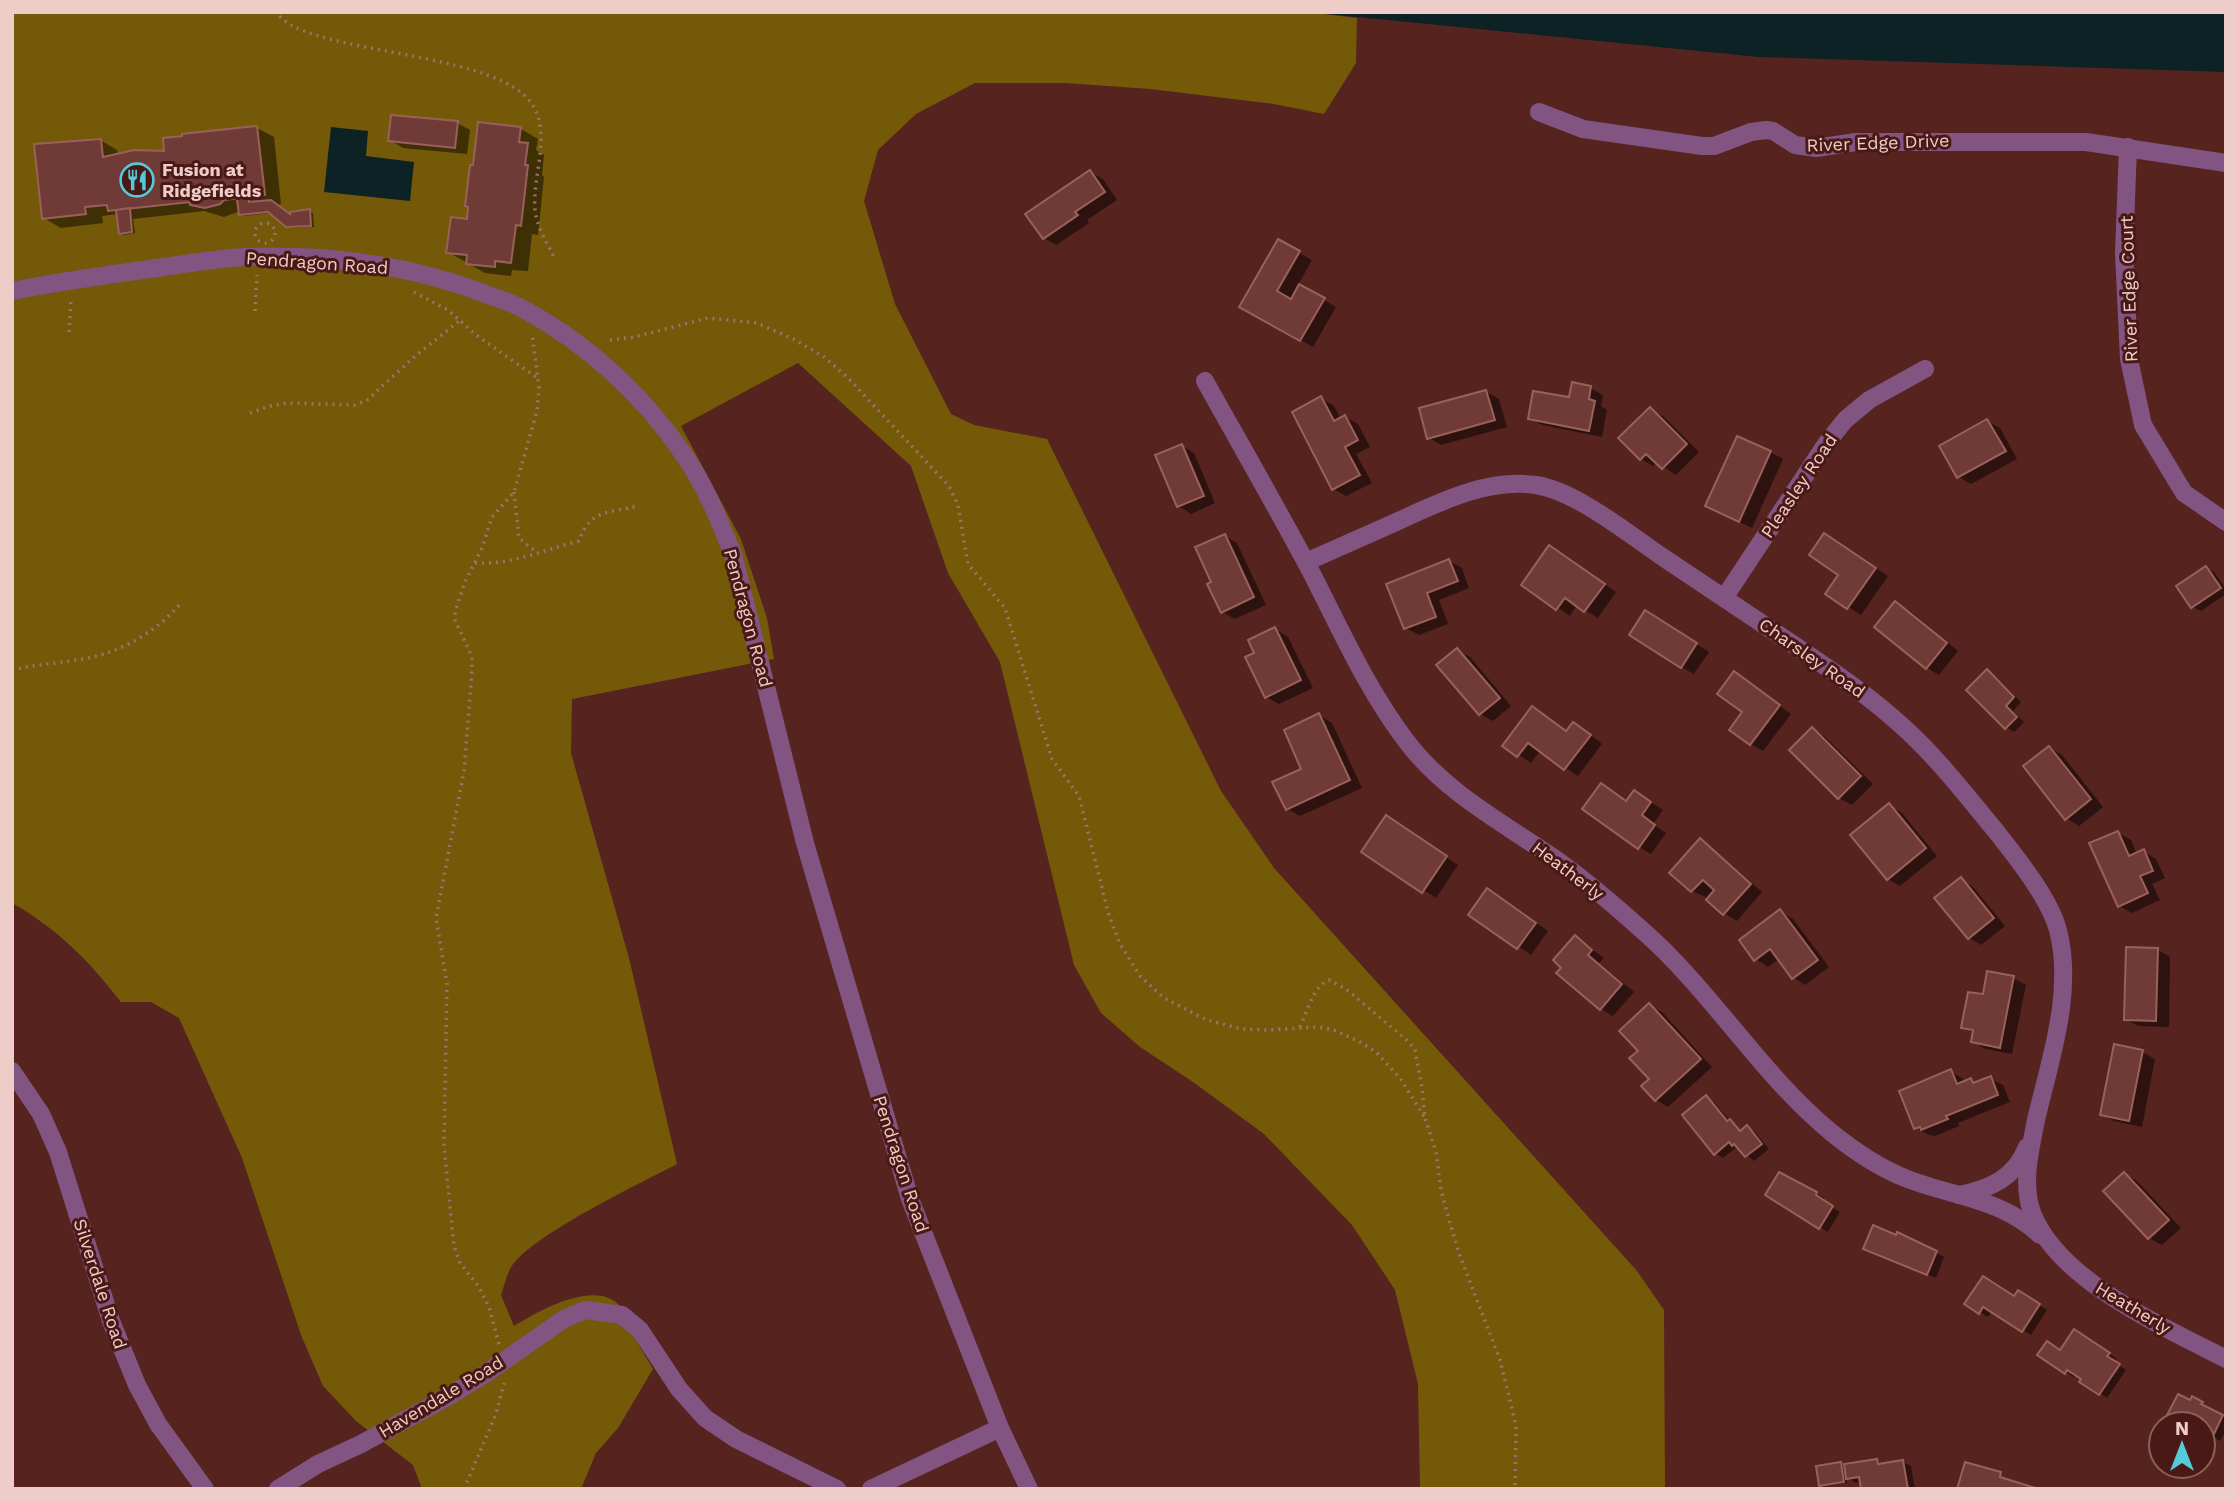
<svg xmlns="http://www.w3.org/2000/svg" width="2238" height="1501" font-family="'Work Sans',sans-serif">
<rect width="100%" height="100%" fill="#56231f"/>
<path fill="#745909" d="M12 12H1307L1357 18 1356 63 1324 114 1274 104 1150 89 1065 83H975L916 114 878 150 864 201 895 304 951 414 974 425 1047 439 1221 791 1274 868 1637 1271 1664 1310 1665 1489H1420L1418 1384 1395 1290 1352 1225 1264 1134 1193 1082 1140 1047 1101 1013 1074 965 1000 662 948 573 911 466 798 363 681 426 741 539 767 618 774 659 572 699 571 753 629 958 677 1164C641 1183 527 1237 510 1269 506 1277 504 1287 501 1295L514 1326C537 1312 595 1278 620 1306 626 1313 630 1327 634 1336 639 1347 647 1358 653 1369L618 1428 596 1453 581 1489H422L413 1465 356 1421 323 1386 301 1335 242 1158 179 1018 151 1002H121C88 960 59 930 12 903Z"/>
<g fill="#0d2225">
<path d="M1307 12H2226V72L1759 57Z"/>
<path d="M331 127 368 131 366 156 414 162 410 201 324 192Z"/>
</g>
<g fill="#0007">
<path d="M457 123 470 130 467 154 403 148 390 140Z"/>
<path d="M257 128 274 137 281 204 277 205 292 217 309 211 313 213 314 227 291 228 272 213 244 216 240 211 224 217 204 211 133 219 135 233 124 235 120 233 118 214 102 216 103 223 61 228 44 218 100 140 117 150 118 155 166 153Z"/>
<path d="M521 129 538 139 536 150 544 155 542 175 544 177 538 235 532 234 528 271 512 270 511 276 485 273 448 252Z"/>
<path d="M1090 172 1103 179 1117 200 1087 220 1089 223 1056 245 1044 238Z"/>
<path d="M1279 241 1312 260 1298 285 1336 307 1313 347 1242 306Z"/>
<path d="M1590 388 1603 395 1601 406 1607 410 1602 437 1542 425 1530 418Z"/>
<path d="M1486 392 1499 399 1507 427 1441 445 1429 438Z"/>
<path d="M1321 398 1334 406 1341 419 1345 417 1358 424 1370 447 1356 454 1372 483 1346 496 1334 489Z"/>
<path d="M1650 409 1663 416 1699 452 1676 475 1657 462 1653 466 1641 459Z"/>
<path d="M1987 421 2000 428 2017 459 1971 484 1959 477Z"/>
<path d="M1182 446 1194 453 1215 503 1191 514 1179 506Z"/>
<path d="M1770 452 1783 459 1752 528 1707 506Z"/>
<path d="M1225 536 1237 543 1266 605 1235 619 1222 612 1214 583Z"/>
<path d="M1837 542 1888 576 1861 615 1827 593 1840 575Z"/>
<path d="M1550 547 1616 592 1598 618 1577 605 1570 616 1523 584Z"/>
<path d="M1449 561 1462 568 1469 588 1439 600 1448 624 1419 635 1406 628 1389 585Z"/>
<path d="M2206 568 2214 572 2226 589V594L2201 611 2193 607Z"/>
<path d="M1895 603 1908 610 1958 651 1939 675 1927 668Z"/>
<path d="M1658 619 1709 652 1694 674 1681 667Z"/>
<path d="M1275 629 1288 637 1313 688 1279 704 1266 697 1256 653Z"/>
<path d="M1457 650 1470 657 1511 706 1493 721 1480 714Z"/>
<path d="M1987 672 1995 676 2021 702 2013 711 2024 722 2014 732 2006 727Z"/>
<path d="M1735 673 1791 714 1763 751 1751 744Z"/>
<path d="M1533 708 1567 732 1586 731 1602 744 1578 776 1540 751 1531 763 1505 746Z"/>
<path d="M1319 715 1332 723 1362 788 1300 816 1287 809 1304 770Z"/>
<path d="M1812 729 1824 736 1873 784 1852 805 1839 798Z"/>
<path d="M2049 748 2062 755 2103 807 2079 826 2066 818Z"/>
<path d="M1635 792 1663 810 1653 824 1666 833 1651 854 1639 847 1627 802Z"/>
<path d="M1889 805 1902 813 1937 856 1900 886 1888 879Z"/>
<path d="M1399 825 1458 865 1436 898 1364 851Z"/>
<path d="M2118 833 2131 840 2137 854 2143 851 2156 859 2165 878 2152 884 2160 900 2132 913 2119 906Z"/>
<path d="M1700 841 1712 848 1762 892 1737 921 1724 913 1706 897 1692 891 1671 872Z"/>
<path d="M1961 879 1973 887 2005 926 1981 945 1969 938Z"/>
<path d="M1500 898 1548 931 1531 955 1471 914Z"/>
<path d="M1780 911 1793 919 1829 967 1805 985 1793 977 1779 959 1768 967 1756 959Z"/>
<path d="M1575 937 1604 958 1599 963 1634 992 1613 1016 1601 1009Z"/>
<path d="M2158 950 2170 957 2169 1027 2138 1026 2125 1019Z"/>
<path d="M2013 978 2026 985 2012 1054 1985 1049 1973 1041 1974 1033 1963 1027 1984 997Z"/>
<path d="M1649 1005 1662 1012 1712 1067 1668 1107 1656 1100 1651 1080 1640 1051Z"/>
<path d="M2142 1052 2155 1059 2142 1127 2114 1121 2102 1114Z"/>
<path d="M1951 1071 1963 1079 1965 1082 1970 1080 1976 1084 1990 1078 2003 1085 2010 1102 1958 1123 1959 1126 1935 1136 1929 1135 1916 1128Z"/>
<path d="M1706 1098 1714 1102 1730 1121 1742 1131 1747 1127 1755 1132 1769 1149 1754 1161 1737 1147 1723 1158 1715 1153Z"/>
<path d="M2124 1174 2137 1181 2181 1228 2162 1245 2149 1238 2106 1191Z"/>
<path d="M1799 1183 1824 1198 1823 1202 1840 1212 1828 1232 1767 1195Z"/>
<path d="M1898 1234 1918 1242 1944 1257 1936 1278 1873 1253Z"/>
<path d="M2027 1297 2047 1310 2031 1335 1992 1311 1988 1317 1966 1304Z"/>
<path d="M2082 1335 2117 1359 2114 1362 2126 1370 2107 1398 2076 1373 2074 1377 2066 1372 2061 1351Z"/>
<path d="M2193 1399 2226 1418V1430L2220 1441 2203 1432V1424H2183Z"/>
<path d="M1876 1460 1883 1465 1903 1462 1911 1466 1915 1489H1862L1861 1482 1856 1483 1846 1477 1847 1483 1824 1487 1820 1485 1841 1464 1844 1465Z"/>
<path d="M2175 1466H2197L2193 1475Z"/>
</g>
<g fill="#703b36" stroke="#9a615a" stroke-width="2">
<path d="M391 115 458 121 455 148 388 141Z"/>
<path d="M478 122 521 127 519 142 528 143 525 165H528L521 226 516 225 511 263 495 261V267L466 264 467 255 446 253 451 217 467 219 468 207 465 206 470 165H473Z"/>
<path d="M257 126 265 195 224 200 220 204 205 208 190 205V202L108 211 107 205 85 207 86 214 42 219 34 144 101 139 103 157 134 150 164 151 163 138 182 136V134Z"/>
<path d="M1090 170 1105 192 1075 212 1078 215 1043 239 1025 214Z"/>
<path d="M248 197 249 202 271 200 290 214V212L310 209 311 226 286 227 268 212 239 215 237 199Z"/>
<path d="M130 208 132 232 119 234 116 210Z"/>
<path d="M1278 239 1300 251 1277 291 1291 299 1299 284 1325 298 1300 341 1239 307Z"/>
<path d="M1572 382 1591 386 1589 399 1595 401 1589 431 1528 419 1533 391 1569 397Z"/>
<path d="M1486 390 1495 420 1427 439 1419 408Z"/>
<path d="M1321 396 1334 421 1345 415 1358 440 1345 447 1360 475 1332 490 1292 412Z"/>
<path d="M1650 407 1687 444 1662 469 1646 454 1640 460 1618 438Z"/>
<path d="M1987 419 2006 451 1957 478 1939 446Z"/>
<path d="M1737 436 1771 451 1739 522 1705 506Z"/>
<path d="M1182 444 1204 496 1177 507 1155 455Z"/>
<path d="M1824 533 1876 568 1847 609 1825 594 1838 575 1809 555Z"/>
<path d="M1225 534 1254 597 1221 613 1207 584 1211 582 1195 547Z"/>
<path d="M1549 545 1605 584 1584 612 1565 598 1556 610 1521 585Z"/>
<path d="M1449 559 1458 581 1427 593 1436 617 1404 629 1386 584Z"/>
<path d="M2206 566 2221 588 2191 608 2176 586Z"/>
<path d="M1895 601 1947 643 1926 669 1874 627Z"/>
<path d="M1645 610 1697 643 1681 668 1629 635Z"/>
<path d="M1275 627 1301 680 1265 698 1245 657 1254 653 1248 640Z"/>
<path d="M1457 648 1500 698 1479 715 1436 665Z"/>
<path d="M1987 669 2014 697 2006 706 2017 717 2005 729 1966 690Z"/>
<path d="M1734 671 1780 705 1750 745 1729 730 1742 712 1717 694Z"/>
<path d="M1532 706 1566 731 1573 722 1591 735 1564 770 1528 743 1517 757 1502 746Z"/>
<path d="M1319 713 1350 780 1286 810 1272 782 1301 769 1284 730Z"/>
<path d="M1812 727 1861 776 1838 799 1789 750Z"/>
<path d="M2049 746 2091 799 2065 820 2023 766Z"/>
<path d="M1601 783 1626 801 1634 790 1651 802 1642 815 1655 825 1638 849 1582 809Z"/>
<path d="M1889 803 1926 848 1887 880 1850 835Z"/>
<path d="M1386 815 1447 856 1422 893 1361 852Z"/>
<path d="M2118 831 2129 856 2144 849 2153 871 2140 876 2148 893 2118 907 2089 843Z"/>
<path d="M1700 838 1751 884 1723 915 1706 900 1714 890 1703 880 1691 892 1669 873Z"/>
<path d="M1961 877 1994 918 1968 939 1934 898Z"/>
<path d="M1487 888 1536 923 1517 949 1468 915Z"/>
<path d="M1780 909 1818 960 1792 979 1770 949 1754 961 1739 940Z"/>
<path d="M1575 935 1592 950 1588 955 1622 984 1600 1010 1556 973 1561 968 1553 960Z"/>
<path d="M2126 947 2158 948 2156 1021 2124 1020Z"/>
<path d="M1987 971 2014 976 2000 1048 1971 1042 1973 1030 1961 1028 1968 992 1983 994Z"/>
<path d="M1649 1003 1701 1059 1655 1101 1641 1086 1649 1079 1629 1058 1638 1051 1619 1031Z"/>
<path d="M2114 1044 2143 1050 2129 1121 2100 1115Z"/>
<path d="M1951 1069 1957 1084 1971 1078 1973 1083 1991 1076 1998 1095 1946 1116 1948 1119 1921 1130 1920 1127 1914 1129 1899 1091Z"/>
<path d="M1706 1095 1727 1121 1730 1119 1740 1131 1747 1125 1762 1144 1745 1157 1734 1144 1732 1146 1729 1142 1714 1155 1682 1115Z"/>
<path d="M1779 1172 1817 1192 1816 1195 1833 1206 1819 1229 1765 1195Z"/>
<path d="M2124 1172 2169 1220 2148 1239 2103 1191Z"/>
<path d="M1873 1225 1896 1235 1897 1232 1937 1251 1927 1275 1863 1249Z"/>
<path d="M1983 1276 2014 1296 2018 1290 2040 1304 2022 1332 1983 1307 1979 1314 1964 1304Z"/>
<path d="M2074 1329 2110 1353 2107 1356 2120 1364 2099 1395 2079 1382 2081 1379 2067 1370 2065 1374 2037 1355 2047 1341 2060 1350Z"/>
<path d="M2178 1394 2190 1400 2192 1396 2203 1402 2201 1404 2223 1415 2212 1438 2203 1433V1424H2181L2166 1417Z"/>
<path d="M2158 1435 2161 1436V1447L2153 1443Z"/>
<path d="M1877 1459 1878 1464 1903 1460 1908 1489H1861L1859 1477 1846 1479 1844 1464Z"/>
<path d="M1841 1462 1844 1482 1819 1486 1816 1466Z"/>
<path d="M1965 1462 2001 1472 2000 1477 2039 1489H1957Z"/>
</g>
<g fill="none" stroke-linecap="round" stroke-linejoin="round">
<g stroke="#9c726e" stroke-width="3.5" stroke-dasharray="2 5" stroke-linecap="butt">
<path d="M274 12C280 16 285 22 291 25 345 55 499 55 532 104 552 134 532 176 535 209 536 226 548 244 555 259"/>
<circle cx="265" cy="233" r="10"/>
<path d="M414 292 448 310 476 335 536 377"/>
<path d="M255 311 257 275"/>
<path d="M69 332 71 299"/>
<path d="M610 340 634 337 708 318 757 323 793 339 823 356 848 378 949 486 958 505 968 564 1005 608 1052 759 1079 796 1108 912 1120 944 1140 976 1164 998 1207 1020 1242 1029 1267 1030 1318 1027 1334 1030 1360 1042 1376 1052 1400 1078 1425 1118"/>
<path d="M250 413 270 406 288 403 355 405 367 400 413 358 459 321"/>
<path d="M514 492 519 538 536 552"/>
<path d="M475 563C512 565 543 550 579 541 590 509 609 513 638 506"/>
<path d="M12 670C37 664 63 663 88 658 124 651 158 630 181 603"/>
<path d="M1300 1027C1307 1012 1313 986 1329 980L1346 989 1408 1041 1415 1050 1422 1088 1425 1118 1436 1152 1441 1190 1450 1223 1460 1256 1500 1360 1516 1425 1515 1489"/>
<path d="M499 1344 489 1307 479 1287 460 1263 454 1246 444 1146 447 984 436 918 464 771 472 671V657L455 620V611L465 582 482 548 492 517 514 492 537 411 539 387 532 333"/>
<path d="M464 1489 496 1414 504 1383"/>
</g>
<g stroke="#825482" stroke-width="18">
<path d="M1539 112 1583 129 1702 146H1714L1751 132 1766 130 1773 131 1795 145 1816 148 1856 142H2086L2226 163"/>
<path d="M2128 147 2124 253 2129 359 2143 425 2184 493 2226 522"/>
<path d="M12 291C62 281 113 274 164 267 191 263 219 258 248 257 330 254 414 266 491 296 503 300 515 304 525 310 588 344 644 396 684 455 705 485 719 520 733 554L805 843 910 1199 1000 1428 1029 1489"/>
<path d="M1205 381C1240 444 1276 506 1310 570 1340 628 1367 690 1407 742 1444 791 1501 822 1551 856 1583 878 1613 904 1642 930 1712 991 1760 1074 1832 1133 1853 1150 1880 1168 1905 1178 1952 1197 2001 1198 2040 1235"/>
<path d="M1306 562C1335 549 1365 536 1394 523 1438 503 1486 478 1536 485 1576 491 1630 535 1664 558 1708 587 1751 616 1794 645 1831 670 1868 695 1901 725 1936 756 1965 794 1995 830 2016 857 2049 897 2058 930 2074 992 2050 1060 2036 1120 2030 1151 2021 1185 2033 1215 2061 1282 2164 1327 2226 1359"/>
<path d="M1724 598 1826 444 1845 420 1869 400 1925 369"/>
<path d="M12 1071 41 1114 58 1152 111 1321 137 1385 158 1424 205 1489"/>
<path d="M1959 1195C1990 1189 2015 1178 2027 1147"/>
<path d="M278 1489 318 1464 361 1444 449 1396 485 1374 564 1319 585 1310 622 1315 640 1330 679 1389 705 1418 736 1439 837 1489"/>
<path d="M871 1489 1000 1428"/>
</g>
</g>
<defs>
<symbol id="restaurant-ring" viewBox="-11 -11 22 22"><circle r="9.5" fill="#4a1915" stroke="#53cbda" stroke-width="1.5"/><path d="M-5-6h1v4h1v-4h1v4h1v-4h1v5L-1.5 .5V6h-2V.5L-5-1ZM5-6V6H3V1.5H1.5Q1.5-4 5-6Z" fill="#53cbda"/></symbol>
</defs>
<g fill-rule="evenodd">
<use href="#restaurant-ring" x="118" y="161" width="38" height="38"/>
</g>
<g text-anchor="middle" stroke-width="6" stroke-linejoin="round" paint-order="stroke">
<g font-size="18" fill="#eecdc9" stroke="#4a1915">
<text transform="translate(1878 143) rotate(-2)" y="6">River Edge Drive</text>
<text transform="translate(317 263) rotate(4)" y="6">Pendragon Road</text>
<text transform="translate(2129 289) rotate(-92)" y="6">River Edge Court</text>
<text transform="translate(1799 486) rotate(-56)" y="6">Pleasley Road</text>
<text transform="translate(748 618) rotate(75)" y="6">Pendragon Road</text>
<text transform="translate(1812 658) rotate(35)" y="6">Charsley Road</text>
<text transform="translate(1568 871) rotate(37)" y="6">Heatherly</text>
<text transform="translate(901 1164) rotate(72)" y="6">Pendragon Road</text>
<text transform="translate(100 1284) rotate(72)" y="6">Silverdale Road</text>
<text transform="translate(2133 1308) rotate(31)" y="6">Heatherly</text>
<text transform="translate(441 1397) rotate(-31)" y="6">Havendale Road</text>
</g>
<g font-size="18" font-weight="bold" fill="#eecdc9" stroke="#4a1915" text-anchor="start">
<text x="162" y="176">Fusion at<tspan x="162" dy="21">Ridgefields</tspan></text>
</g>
</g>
<rect width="2238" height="1501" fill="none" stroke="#eecdc9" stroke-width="28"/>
<g transform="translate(2182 1445)"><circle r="33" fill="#4a1915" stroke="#8c615d" stroke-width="2"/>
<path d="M0-5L12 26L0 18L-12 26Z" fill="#53cbda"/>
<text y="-10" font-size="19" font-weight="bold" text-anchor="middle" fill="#eecdc9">N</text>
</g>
</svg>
